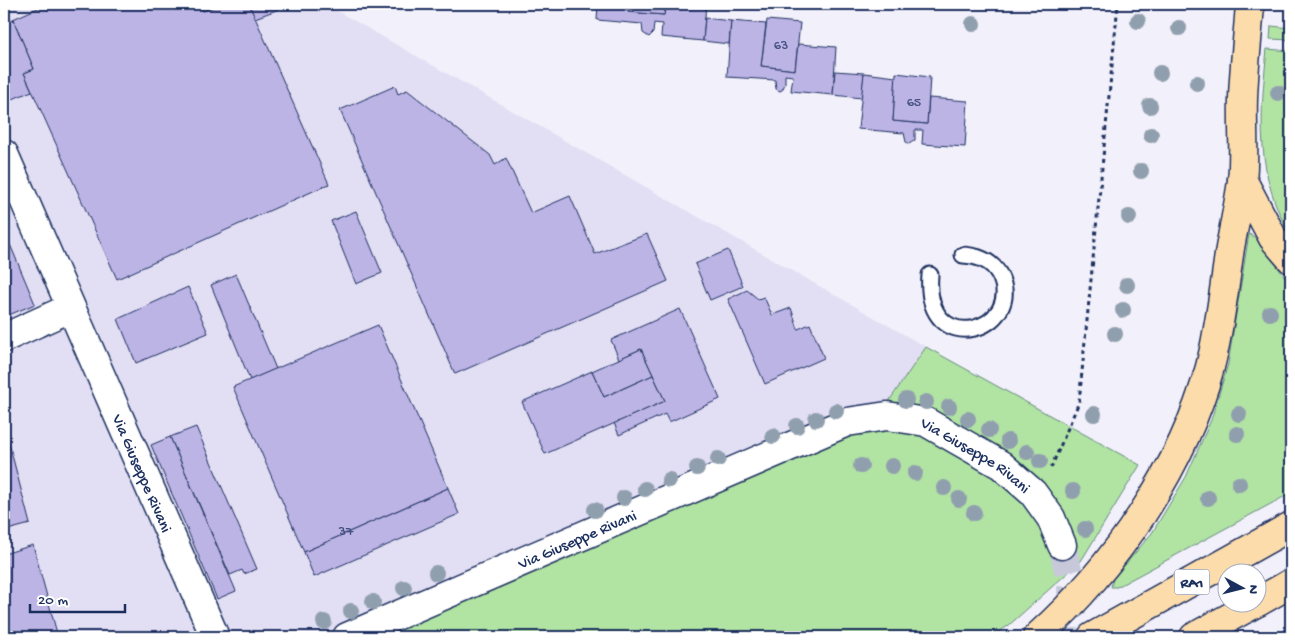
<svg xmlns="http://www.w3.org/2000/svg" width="1295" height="641" font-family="'Gochi Hand',sans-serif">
<rect width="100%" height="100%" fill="#f2f0fa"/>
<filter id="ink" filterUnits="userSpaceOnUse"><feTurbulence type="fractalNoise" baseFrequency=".02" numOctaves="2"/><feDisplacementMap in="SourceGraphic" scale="10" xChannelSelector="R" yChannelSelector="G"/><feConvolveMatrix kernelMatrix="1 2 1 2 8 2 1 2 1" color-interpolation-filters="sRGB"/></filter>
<g filter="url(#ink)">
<path fill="#e2def4" d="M4 4H325L926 347 874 423 373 637H4Z"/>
<g fill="#b1e3a3" stroke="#668980">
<path d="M1271 26 1291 28V40L1270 39Z"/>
<path d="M1267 49 1291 51V236C1255 175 1260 117 1267 49Z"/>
<path d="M1249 234 1256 238 1291 285V493L1117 587H1111L1113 579 1152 533 1186 477 1211 420 1228 364Z"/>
<path d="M926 347 1140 465 1081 561 1008 626 991 637H373L874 423Z"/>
</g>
<g fill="#bdb4e6" stroke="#1b2f5e">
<path d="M47 4H199L203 11 220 4H249L329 184 117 279 24 73 34 69 13 19Z"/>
<path d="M199 4H220L203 11Z"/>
<path d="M249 4H277L279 9 255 18Z"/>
<path d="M598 4H629L628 12 664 15 666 4H706L703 41 661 37 662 24 654 23 653 33 649 37 643 33 642 24 597 20Z"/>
<path d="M629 4H666L664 15 628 12Z"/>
<path d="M705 18 731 21 729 44 703 41Z"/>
<path d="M13 19 34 69 24 73 32 91 10 100 4 85V23Z"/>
<path d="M767 20 800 23 795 70 761 66Z"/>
<path d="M731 21 766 24 761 66 795 70 798 44 836 47 833 95 791 91 793 76 785 75V84L782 90 780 91 776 89 775 80 727 77Z"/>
<path d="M835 71 864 73 862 98 833 95Z"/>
<path d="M864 73 896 77 893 121 927 124 929 98 968 101 965 147 922 144 923 130H915V140L909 144 906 142 904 133 858 129Z"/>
<path d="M896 73 930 77 927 124 893 121Z"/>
<path d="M395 86 398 94 407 90 490 155 495 165 506 158 531 213 570 196 595 254 647 234 668 281 455 374 340 110Z"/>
<path d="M356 211 382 273 356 284 331 221Z"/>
<path d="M4 230 35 304 4 317Z"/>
<path d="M728 250 743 286 710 300 695 264Z"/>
<path d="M236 274 276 369 250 380 211 285Z"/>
<path d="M188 287 208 333 136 363 118 319Z"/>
<path d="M747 290 758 299 764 297 772 315 791 308 798 329 810 324 824 358 765 384 728 299Z"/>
<path d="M680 309 720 399 669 422 665 414 619 435 614 423 665 401 641 349 619 359 611 340Z"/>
<path d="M378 325 448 488 304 552 233 387Z"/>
<path d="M641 349 653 375 604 397 592 371Z"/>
<path d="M592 371 604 397 653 375 665 401 545 454 522 402Z"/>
<path d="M196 427 257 569 244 574 242 570 230 575 170 437Z"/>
<path d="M5 428 30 524 4 531V429Z"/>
<path d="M170 437 236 591 217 599 151 445Z"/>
<path d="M448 488 459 514 314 577 304 552Z"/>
<path d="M33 545 58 637H4V554Z"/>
</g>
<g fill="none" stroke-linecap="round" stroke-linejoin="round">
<path stroke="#c7c9db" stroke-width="28" stroke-dasharray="28 14" stroke-linecap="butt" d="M1062 545 1071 582 1072 637"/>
<defs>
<path id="service" d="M930 275C923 363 1028 330 999 274 991 260 978 256 963 255"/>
<g id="minor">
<path id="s1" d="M4 154 215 637"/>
<path d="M4 338 70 308"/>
<path id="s2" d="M347 637 847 422 887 416 926 422 1001 465 1033 493 1051 518 1062 545"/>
</g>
<g id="motorway">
<path d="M1242 179 1273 238 1291 259"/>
<path d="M1258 602 1291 583"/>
<path d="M1037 637C1114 568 1183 468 1210 367 1220 328 1224 288 1230 248 1234 226 1239 203 1242 181 1245 154 1242 125 1243 98 1244 67 1248 35 1250 4"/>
<path d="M1092 637 1291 526"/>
<path d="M1194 637 1254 604"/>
</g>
</defs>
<use href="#service" stroke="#1b2f5e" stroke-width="19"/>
<use href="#minor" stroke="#1b2f5e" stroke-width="31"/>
<use href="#motorway" stroke="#1b2f5e" stroke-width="31"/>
<path stroke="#1b2f5e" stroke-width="3" stroke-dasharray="4 4" stroke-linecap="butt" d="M1051 468 1079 402 1118 4"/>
<use href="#service" stroke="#fff" stroke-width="15"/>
<use href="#minor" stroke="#fff" stroke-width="28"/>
<use href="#motorway" stroke="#fddcac" stroke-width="28"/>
</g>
<g fill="#909fae">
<circle cx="1138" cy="21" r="8"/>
<circle cx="973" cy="24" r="8"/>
<circle cx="1179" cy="28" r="8"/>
<circle cx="1160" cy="73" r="8"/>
<circle cx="1197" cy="83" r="8"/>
<circle cx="1278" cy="93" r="8"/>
<circle cx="1150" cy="106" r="8"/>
<circle cx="1151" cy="135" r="8"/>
<circle cx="1141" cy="171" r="8"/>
<circle cx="1129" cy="217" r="8"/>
<circle cx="1127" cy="285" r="8"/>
<circle cx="1123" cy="310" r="8"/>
<circle cx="1270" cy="313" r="8"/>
<circle cx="1115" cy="334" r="8"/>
<circle cx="906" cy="400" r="8"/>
<circle cx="926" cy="402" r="8"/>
<circle cx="949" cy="407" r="8"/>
<circle cx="836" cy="411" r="8"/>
<circle cx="1094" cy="414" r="8"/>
<circle cx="1239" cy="414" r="8"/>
<circle cx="816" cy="419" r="8"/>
<circle cx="968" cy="419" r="8"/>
<circle cx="797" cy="426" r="8"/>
<circle cx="989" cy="430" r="8"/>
<circle cx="1237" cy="434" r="8"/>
<circle cx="773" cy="436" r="8"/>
<circle cx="1008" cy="441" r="8"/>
<circle cx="1027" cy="452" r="8"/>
<circle cx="718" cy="459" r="8"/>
<circle cx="1040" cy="461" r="8"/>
<circle cx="861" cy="466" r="8"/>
<circle cx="892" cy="466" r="8"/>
<circle cx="697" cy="468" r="8"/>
<circle cx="915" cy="473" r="8"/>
<circle cx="669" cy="480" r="8"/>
<circle cx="1239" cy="484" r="8"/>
<circle cx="944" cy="488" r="8"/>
<circle cx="645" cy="489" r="8"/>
<circle cx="1073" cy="491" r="8"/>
<circle cx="624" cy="498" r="8"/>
<circle cx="1208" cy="498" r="8"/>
<circle cx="959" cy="499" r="8"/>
<circle cx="595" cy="510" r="8"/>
<circle cx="974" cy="513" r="8"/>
<circle cx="1085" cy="529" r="8"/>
<circle cx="436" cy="573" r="8"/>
<circle cx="404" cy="588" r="8"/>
<circle cx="373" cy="602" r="8"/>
<circle cx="351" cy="611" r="8"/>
<circle cx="324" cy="622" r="8"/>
</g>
</g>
<g text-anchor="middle" stroke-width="4" stroke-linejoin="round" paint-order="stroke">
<g font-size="14" fill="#445080">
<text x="781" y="49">63</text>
<text x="914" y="106">65</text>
<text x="346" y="535">37</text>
</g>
<rect fill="#fff" stroke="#5f6d8e" stroke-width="1" x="1174.5" y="569.5" width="35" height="25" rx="4"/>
<g font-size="15" font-weight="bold" fill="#1b2f5e">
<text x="1192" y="587">RA1</text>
</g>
<g font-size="16" fill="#1b2f5e" stroke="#fff">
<text dy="6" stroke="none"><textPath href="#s2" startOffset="684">Via Giuseppe Rivani</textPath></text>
<text dy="6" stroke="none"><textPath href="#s1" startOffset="348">Via Giuseppe Rivani</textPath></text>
<text dy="6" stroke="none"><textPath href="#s2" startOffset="250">Via Giuseppe Rivani</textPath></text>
</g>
</g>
<rect width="1295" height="641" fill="none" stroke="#fff" stroke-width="20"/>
<rect x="10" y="10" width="1275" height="621" fill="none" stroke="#1b2f5e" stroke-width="2" filter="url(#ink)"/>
<g transform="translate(1242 588) rotate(97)"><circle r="24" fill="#ffffff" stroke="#a4acbf"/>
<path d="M0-4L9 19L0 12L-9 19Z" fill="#1b2f5e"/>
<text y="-8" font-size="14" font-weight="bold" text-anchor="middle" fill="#1b2f5e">N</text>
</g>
<path d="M30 604v8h95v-8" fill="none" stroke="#1b2f5e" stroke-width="2.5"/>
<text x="38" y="604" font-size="15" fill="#1b2f5e" stroke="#ffffff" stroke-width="4" paint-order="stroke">20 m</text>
</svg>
